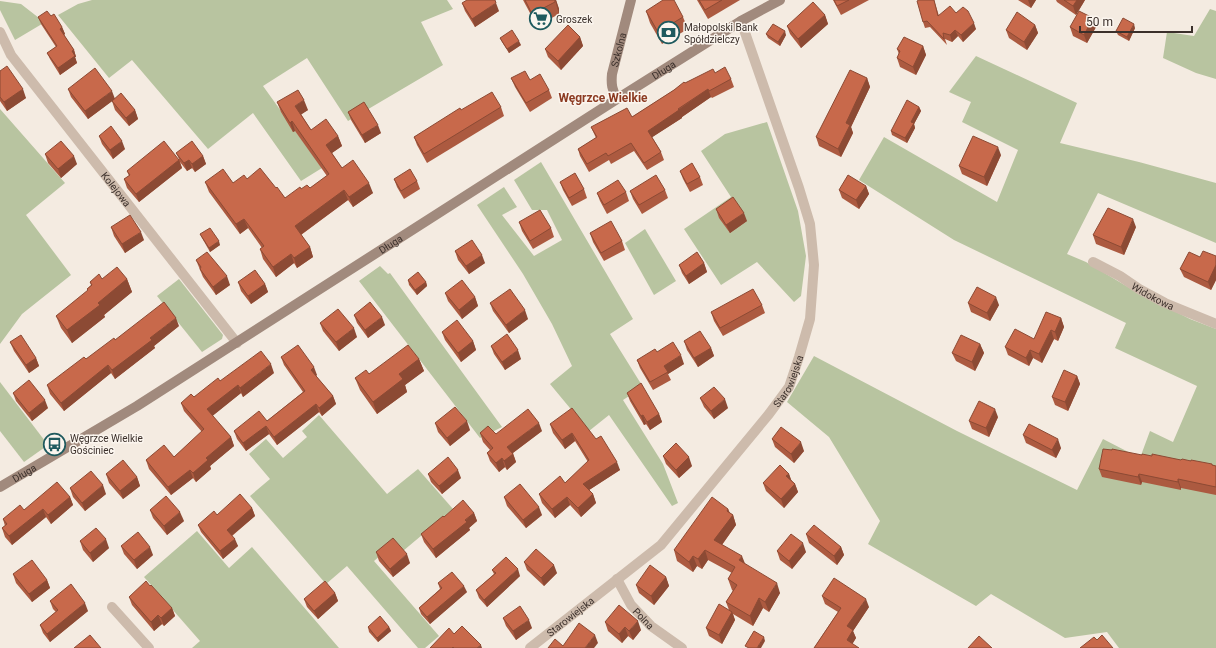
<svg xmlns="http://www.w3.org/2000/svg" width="1216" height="648" font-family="Roboto,sans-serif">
<rect width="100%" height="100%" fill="#f4ebe1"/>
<g fill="#b8c4a0">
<path d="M92 0H447L453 9 421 22 443 65 348 121 307 58 263 86 322 168 301 181 253 113 208 149 132 60 109 78 58 15 78 4Z"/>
<path d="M0 1 21 4 39 18H52L15 40 0 10Z"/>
<path d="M1210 9 1216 11V79L1196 73 1163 58 1167 32 1194 36Z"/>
<path d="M976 56 1077 103 1060 143 1139 162 1216 183V243L1098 193 1067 254 1086 262 1133 290 1190 319 1216 329V648H1119L1107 632 1065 638 991 594 976 606 868 544 880 521 829 437 787 402 814 356 957 431 1077 490 1103 439 1140 458 1150 431 1173 442 1197 386 1115 348 1126 323 954 240 859 180 884 137 997 202 1018 150 962 122 971 102 949 92Z"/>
<path d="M0 109 65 183 26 215 71 275 22 314 0 344Z"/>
<path d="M767 122 798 211 806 256 801 296 794 302 757 262 721 285 684 229 731 197 701 151 725 134Z"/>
<path d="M541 162 633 319 610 334 643 387 623 400 663 464 678 503 672 506 609 415 589 431 550 384 572 366 552 324 523 274 477 205 504 187 517 207 502 215 534 256 562 240 547 210H532L514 180Z"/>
<path d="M645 229 676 281 654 295 625 243Z"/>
<path d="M380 266 388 274 390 273 502 427 480 438 359 281Z"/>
<path d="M179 279 223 335 222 339 202 352 157 296Z"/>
<path d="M0 382 48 445 24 462 0 431Z"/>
<path d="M319 415 387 494 418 469 453 509 403 551 395 543 374 561 439 636 425 648H418L347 566 326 584 250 496 270 479 249 454 266 439 283 458 307 437 302 431Z"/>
<path d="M197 531 229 568 252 547 339 648H192L200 641 144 577Z"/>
</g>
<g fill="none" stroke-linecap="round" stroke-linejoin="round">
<g stroke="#cdbbac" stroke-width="10">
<path id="s1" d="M0 32 11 55 237 343"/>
<path id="s2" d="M1093 262 1120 276 1139 289 1165 303 1216 324"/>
<path id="s3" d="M617 579 631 605 651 626 682 648"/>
<path d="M112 607 149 648"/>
<path id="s4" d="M530 648 661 545 769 414 789 387 799 357 810 319 814 265 810 224 799 188 741 21"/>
</g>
<g stroke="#a18a7d" stroke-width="10">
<path id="s5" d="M617 99C612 90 611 84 612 74L631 0"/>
<path id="s6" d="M0 487 137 406 617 99 741 21 780 0"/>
</g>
</g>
<g fill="#ac5a40">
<path d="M523 0H556L559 9V14L537 26Z"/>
<path d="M697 0H740L708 19Z"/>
<path d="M833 0H869L841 15Z"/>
<path d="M919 0H934L939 16 956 13 976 29 963 42 958 36 952 42 945 39 947 45 930 27 925 28 923 22Z"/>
<path d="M1018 0H1036L1031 8Z"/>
<path d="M1056 0H1085L1076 15 1057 2Z"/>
<path d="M462 3 499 11 475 27 465 11Z"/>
<path d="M646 11 683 17 688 29 662 44 650 23Z"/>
<path d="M825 15 828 24 801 48 790 34 787 26Z"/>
<path d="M51 16 62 27 65 34 64 35 74 50 76 57H75L77 63 60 75 50 59 47 53 56 47 41 24 38 17Z"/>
<path d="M1093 18 1096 27 1087 43 1073 36 1070 27Z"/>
<path d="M1035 25 1038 33 1027 50 1009 38 1006 30Z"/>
<path d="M1135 28 1129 41 1118 35 1116 31Z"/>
<path d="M766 34 786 35 780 46 768 38Z"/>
<path d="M580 37 583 46 561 70 548 57 545 49Z"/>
<path d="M500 38 521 45 509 53 502 42Z"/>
<path d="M923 46 926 55 916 75 900 67 897 58 899 54 897 49Z"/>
<path d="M0 71 26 98 7 111 0 101Z"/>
<path d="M715 73 731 79 734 87 712 98 711 97 682 117V118L652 137 661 152 664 160 647 170 634 151 611 164 609 160 589 172 580 156 578 149 596 138 591 127 632 117 685 83Z"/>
<path d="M511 78 530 80 549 90 552 98 530 112 515 87Z"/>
<path d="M867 78 870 87 851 127 853 133 841 157 819 146 816 137Z"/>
<path d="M68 89 115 99 135 110 138 119 129 126 115 110 112 101 88 119 71 97Z"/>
<path d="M277 102 308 110 301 114 311 130 338 136 342 146 332 153 342 168 373 193 353 207 348 200 301 235 310 247 313 257 297 268 294 263 276 277 263 259 260 249 262 248 248 228 240 234 209 192 205 182 233 183 247 179 276 188 285 198 301 189 310 188 327 176 295 131 293 132 281 112Z"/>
<path d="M501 107 504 116 427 163 417 145 414 137 461 110Z"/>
<path d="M919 107 921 111 914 124 915 128 907 143 892 135 891 131Z"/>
<path d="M348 112 381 133 365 143 351 120Z"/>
<path d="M99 136 125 149 113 159 102 144Z"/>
<path d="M176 153 203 156 206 164 195 172 192 168 187 171 180 162 182 168 139 202 127 188 124 179 129 176 127 171 179 159Z"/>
<path d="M45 154 77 164 61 178 48 163Z"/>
<path d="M1001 155 987 186 962 174 959 166Z"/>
<path d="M680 171 700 177 703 185 690 192 683 179Z"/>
<path d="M394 179 417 181 420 189 404 199 397 187Z"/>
<path d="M560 182 584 189 587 198 572 206 563 190Z"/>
<path d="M866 186 869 194 859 209 842 198 839 190Z"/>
<path d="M665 190 668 198 642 214 633 199 630 191Z"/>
<path d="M626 192 629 201 607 214 600 201 597 193Z"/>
<path d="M716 209 747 221 730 233 719 218Z"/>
<path d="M519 222 551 228 554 237 533 249 522 231Z"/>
<path d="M111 227 144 240 125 253 114 236Z"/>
<path d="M1136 227 1124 255 1096 244 1093 235Z"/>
<path d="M590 233 622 241 625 250 604 261 593 242Z"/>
<path d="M200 234 220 245 210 252 202 238Z"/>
<path d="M455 251 485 263 469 274 458 260Z"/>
<path d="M1216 256V280L1211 290 1184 277 1180 269Z"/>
<path d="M196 260 230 285 216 295 203 277Z"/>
<path d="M704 263 707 272 689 284 682 273 679 265Z"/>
<path d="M102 279H127L132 292 104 315 105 317 72 343 61 328 56 316 88 291 87 289 91 285 90 282Z"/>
<path d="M408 280 426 282 427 286 417 295 409 285Z"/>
<path d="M238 282 265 284 268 292 251 304 241 291Z"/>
<path d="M445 293 475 297 478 306 462 319 448 301Z"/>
<path d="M490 303 528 319 509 333 493 311Z"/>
<path d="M968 303 999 305 990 321 971 312Z"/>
<path d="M762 305 765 313 723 336 714 321 711 312Z"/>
<path d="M354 315 385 325 368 338 357 323Z"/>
<path d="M1061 318 1064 327 1058 341 1054 339 1042 363 1033 358 1029 366 1008 355 1005 347 1034 339Z"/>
<path d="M320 323 357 337 339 351 323 331Z"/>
<path d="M179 326 154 346 155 348 115 379 111 373 64 411 50 394 47 385 115 340Z"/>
<path d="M442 332 473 341 476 350 461 362 445 340Z"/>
<path d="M684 341 711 348 714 356 698 367 687 350Z"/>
<path d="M10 342 36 358 39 366 29 373 14 351Z"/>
<path d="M980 344 984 353 975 371 956 361 952 353Z"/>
<path d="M491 346 521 359 505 370 494 354Z"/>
<path d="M657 352 684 364 668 374 671 380 653 390 640 368 637 360Z"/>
<path d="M281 357 317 375 316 376 333 396 336 404 322 416 319 412 277 445 269 434 246 451 237 439 234 431 267 421 303 392 284 365Z"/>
<path d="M419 359 424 371 405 385 407 392 377 414 360 390 355 378Z"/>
<path d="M274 373 243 397 241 393 212 416 231 437 234 446 210 466 211 469 196 482 193 478 171 495 149 469 146 460 174 457 202 432 184 411 181 403 194 397 220 381Z"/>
<path d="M1077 376 1080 384 1068 411 1055 405 1052 397Z"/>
<path d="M13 393 48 408 32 421 16 401Z"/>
<path d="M627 393 659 414 662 422 650 430 646 424 644 425 630 401Z"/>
<path d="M700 398 728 408 714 419 704 407Z"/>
<path d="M998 417 989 437 972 429 969 421Z"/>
<path d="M435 423 470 430 450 446 438 432Z"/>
<path d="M550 424 596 439 620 470 589 490 593 494 596 503 581 517 570 505 555 518 542 503 539 494 565 483 588 462 575 441 565 449 553 433Z"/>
<path d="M542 431 513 453 516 462 507 470 505 467 499 472 490 461 487 453 490 450 483 442 480 433 496 434Z"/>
<path d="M1023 435 1061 448 1056 458 1026 443Z"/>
<path d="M772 439 804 451 794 463 775 447Z"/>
<path d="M1142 455 1181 460 1216 466V495L1181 488V490L1142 482 1141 485 1102 477 1099 469Z"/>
<path d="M663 456 692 466 679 478 666 464Z"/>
<path d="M106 474 137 477 140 486 123 499 109 483Z"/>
<path d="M428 474 461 478 442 494 431 482Z"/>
<path d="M789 474 791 480 795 484 798 492 784 508 766 491 763 483Z"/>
<path d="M70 488 106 494 85 511 73 497Z"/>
<path d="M70 497 73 505 51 524 46 517 12 545 5 537 2 528 5 526 3 519 24 510Z"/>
<path d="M504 497 542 515 526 528 507 506Z"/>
<path d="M252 508 255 516 232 536 238 546 223 559 201 532 198 525 217 515Z"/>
<path d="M728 509 730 513 733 515 736 525 722 545 780 593 769 612 763 608 753 626 733 614 735 620 722 644 709 636 706 628 729 610 726 602 733 591 732 590 728 579 732 573 708 560 702 569 697 566 693 572 677 561 674 550Z"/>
<path d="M150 510 184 521 167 535 153 518Z"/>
<path d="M474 513 477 521 469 528 470 530 436 558 424 542 421 534 444 517Z"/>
<path d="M806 534 841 547 844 555 837 565 809 543Z"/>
<path d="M80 541 109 548 93 562 83 550Z"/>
<path d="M121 546 153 555 137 569 124 554Z"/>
<path d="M777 551 806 552 792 569 780 560Z"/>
<path d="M376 552 410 563 393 577 379 561Z"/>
<path d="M524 562 557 573 544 586 527 570Z"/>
<path d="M492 570 520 576 487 607 479 598 476 590 494 574Z"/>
<path d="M13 574 47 580 50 588 32 602 16 583Z"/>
<path d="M666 577 669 586 654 605 639 593 636 585Z"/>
<path d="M438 583 467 592 430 624 421 614 419 608 440 589Z"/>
<path d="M335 593 338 601 318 619 307 607 304 599Z"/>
<path d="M822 596 869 607 853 631 856 638 852 644 814 648 838 612 825 604Z"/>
<path d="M129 597 172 608 175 616 164 626 162 624 154 631 132 605Z"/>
<path d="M50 601 88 611 50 642 43 633 40 625 56 612 53 609Z"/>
<path d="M503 618 532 628 516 640 506 626Z"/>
<path d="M605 622 641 630 633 640 628 636 622 643 608 631Z"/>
<path d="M368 627H389L391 631 378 642 369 632Z"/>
</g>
<g fill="#8c4a34">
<path d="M555 0H556L559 9V14Z"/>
<path d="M1028 0H1036L1031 8Z"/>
<path d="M1077 0H1085L1076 15 1073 6Z"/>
<path d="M496 3 499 11 475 27 472 19Z"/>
<path d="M825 15 828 24 801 48 798 39Z"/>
<path d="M1093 18 1096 27 1087 43 1084 35Z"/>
<path d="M974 23 976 29 963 42 961 35Z"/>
<path d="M1134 24 1135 28 1129 41 1127 37Z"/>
<path d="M1035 25 1038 33 1027 50 1024 42Z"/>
<path d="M62 27 65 34 62 36 60 29Z"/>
<path d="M955 30 958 36 952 42 950 35Z"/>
<path d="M785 31 786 35 780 46 778 42Z"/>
<path d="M580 37 583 46 561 70 558 61Z"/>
<path d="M519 41 521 45 509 53 507 49Z"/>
<path d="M923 46 926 55 916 75 913 67Z"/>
<path d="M74 50 76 57H75L77 63 60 75 58 68 72 51Z"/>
<path d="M867 78 870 87 851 127 853 133 841 157 838 149 846 123Z"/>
<path d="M23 89 26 98 7 111 4 102Z"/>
<path d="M708 89 711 97 682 117V118L651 138 648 131Z"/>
<path d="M112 91 115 99 88 119 85 111Z"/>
<path d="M304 100 308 110 299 116 295 106Z"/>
<path d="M919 107 921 111 914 124 915 128 907 143 905 138 911 122Z"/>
<path d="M135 110 138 119 129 126 126 118Z"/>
<path d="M292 121 295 131 293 132 290 123Z"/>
<path d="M378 125 381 133 365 143 362 135Z"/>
<path d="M338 136 342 146 329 155 326 145Z"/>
<path d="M122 141 125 149 113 159 110 150Z"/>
<path d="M998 147 1001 155 987 186 984 177Z"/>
<path d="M74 156 77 164 61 178 58 169Z"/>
<path d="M203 156 206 164 195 172 192 164Z"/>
<path d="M179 160 182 168 139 202 136 194Z"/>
<path d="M189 160 192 168 187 171 184 163Z"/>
<path d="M369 183 373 193 353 207 349 197Z"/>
<path d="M866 186 869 194 859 209 856 200Z"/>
<path d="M344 190 348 200 299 236 295 226Z"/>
<path d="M744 213 747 221 730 233 726 225Z"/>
<path d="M244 219 248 228 240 234 236 224Z"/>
<path d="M1133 219 1136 227 1124 255 1121 247Z"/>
<path d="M141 232 144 240 125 253 122 244Z"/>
<path d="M219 241 220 245 210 252 209 248Z"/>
<path d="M310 247 313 257 297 268 294 258Z"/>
<path d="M291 254 294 263 276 277 273 267Z"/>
<path d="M482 255 485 263 469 274 466 266Z"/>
<path d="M704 263 707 272 689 284 686 276Z"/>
<path d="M1216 265V280L1211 290 1208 282Z"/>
<path d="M227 276 230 285 216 295 213 287Z"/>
<path d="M127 279 132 292 104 315 105 317 72 343 67 330 98 303Z"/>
<path d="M426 282 427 286 417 295 415 290Z"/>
<path d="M265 284 268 292 251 304 248 296Z"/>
<path d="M475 297 478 306 462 319 459 310Z"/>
<path d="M996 297 999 305 990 321 987 313Z"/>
<path d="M525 310 528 319 509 333 506 325Z"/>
<path d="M382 317 385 325 368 338 365 330Z"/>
<path d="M176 318 179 326 154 346 155 348 115 379 112 370 150 338Z"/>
<path d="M1061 318 1064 327 1058 341 1055 332Z"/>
<path d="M354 328 357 337 339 351 336 342Z"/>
<path d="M1051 330 1054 339 1042 363 1039 354Z"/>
<path d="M473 341 476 350 461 362 458 353Z"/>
<path d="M980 344 984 353 975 371 972 362Z"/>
<path d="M711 348 714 356 698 367 694 358Z"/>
<path d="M518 350 521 359 505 370 502 362Z"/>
<path d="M1030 350 1033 358 1029 366 1026 358Z"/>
<path d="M681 355 684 364 668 374 664 366Z"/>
<path d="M36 358 39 366 29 373 26 365Z"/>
<path d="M419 359 424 371 405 385 407 392 377 414 373 402 399 374Z"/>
<path d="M271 364 274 373 243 397 240 388Z"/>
<path d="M108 365 111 373 64 411 61 403Z"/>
<path d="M314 367 317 375 314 377 311 370Z"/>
<path d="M1077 376 1080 384 1068 411 1065 402Z"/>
<path d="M238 385 241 393 210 418 207 409Z"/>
<path d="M333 396 336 404 322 416 319 408Z"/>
<path d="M725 399 728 408 714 419 711 411Z"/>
<path d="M45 400 48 408 32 421 29 413Z"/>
<path d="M316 404 319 412 277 445 274 437Z"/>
<path d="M995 409 998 417 989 437 986 428Z"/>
<path d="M659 414 662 422 650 430 647 422Z"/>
<path d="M643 415 646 424 644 425 641 416Z"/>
<path d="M467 421 470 430 450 446 447 438Z"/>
<path d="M539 423 542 431 510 455 507 447Z"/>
<path d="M266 426 269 434 246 451 243 443Z"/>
<path d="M572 433 575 441 565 449 562 440Z"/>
<path d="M231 437 234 446 210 466 211 469 196 482 193 473 206 458Z"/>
<path d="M1058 439 1061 448 1056 458 1052 450Z"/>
<path d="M801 442 804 451 794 463 791 454Z"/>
<path d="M513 454 516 462 507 470 504 461Z"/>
<path d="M689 457 692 466 679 478 676 470Z"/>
<path d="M502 458 505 467 499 472 496 463Z"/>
<path d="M617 462 620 470 586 492 583 484Z"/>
<path d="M190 470 193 478 171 495 168 487Z"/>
<path d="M458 470 461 478 442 494 439 486Z"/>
<path d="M789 474 792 482 786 476Z"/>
<path d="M1139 474 1142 482 1141 485 1138 477Z"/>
<path d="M137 477 140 486 123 499 120 491Z"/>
<path d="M1178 479 1181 488V490L1178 482Z"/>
<path d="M795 484 798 492 784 508 781 499Z"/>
<path d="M103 485 106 494 85 511 82 503Z"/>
<path d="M593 494 596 503 581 517 578 508Z"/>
<path d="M70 497 73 505 51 524 48 515Z"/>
<path d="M567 497 570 505 555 518 552 509Z"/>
<path d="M539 507 542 515 526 528 523 520Z"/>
<path d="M252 508 255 516 230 537 227 530Z"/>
<path d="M43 509 46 517 12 545 9 536Z"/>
<path d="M728 509 731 517 733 515 736 525 718 550 714 540 727 511Z"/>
<path d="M180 512 184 521 167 535 164 526Z"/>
<path d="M474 513 477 521 469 528 470 530 436 558 433 549Z"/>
<path d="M106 539 109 548 93 562 90 553Z"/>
<path d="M235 539 238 546 223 559 220 551Z"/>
<path d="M803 543 806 552 792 569 789 561Z"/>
<path d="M150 547 153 555 137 569 134 560Z"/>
<path d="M841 547 844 555 837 565 834 556Z"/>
<path d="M705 550 708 560 702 569 698 559Z"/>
<path d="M407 554 410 563 393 577 390 569Z"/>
<path d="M693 556 697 566 693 572 689 562Z"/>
<path d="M742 556 746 566 739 560Z"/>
<path d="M554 565 557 573 544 586 541 578Z"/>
<path d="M518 569 520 576 487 607 484 600Z"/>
<path d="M666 577 669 586 654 605 651 596Z"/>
<path d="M47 580 50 588 32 602 29 594Z"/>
<path d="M777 583 780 593 769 612 765 602Z"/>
<path d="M464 586 467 592 430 624 427 617Z"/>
<path d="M335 593 338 601 318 619 314 611Z"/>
<path d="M759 598 763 608 753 626 750 616Z"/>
<path d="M866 599 869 607 853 631 856 638 850 648 847 640V626Z"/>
<path d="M85 603 88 611 50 642 47 634Z"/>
<path d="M172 608 175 616 164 626 161 618Z"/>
<path d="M732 612 735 620 722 644 719 635Z"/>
<path d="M158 615 162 624 154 631 151 622Z"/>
<path d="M529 620 532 628 516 640 513 631Z"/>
<path d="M638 621 641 630 633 640 629 631Z"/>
<path d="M389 627 391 631 378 642 377 638Z"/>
<path d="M625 627 628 636 622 643 619 634Z"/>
<path d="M595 635 598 643 594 648H585Z"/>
<path d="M764 637 765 641 761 648H757Z"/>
<path d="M481 645 482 648H477Z"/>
</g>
<g fill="#c8694b" stroke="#8c4a34">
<path d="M467 0H495L496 3 472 19 462 3Z"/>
<path d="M525 0H555V2L532 14Z"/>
<path d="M663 0H674L683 17 658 32 646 11Z"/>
<path d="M699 0H722L705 10Z"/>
<path d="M834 0H849L837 6Z"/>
<path d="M919 0H934L938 16 950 6 956 13 963 7 968 11 974 23 961 35 955 30 950 35 943 33 944 39 927 21 923 22 917 1Z"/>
<path d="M1064 0H1077L1073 6Z"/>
<path d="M813 2 825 15 798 39 787 26Z"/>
<path d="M47 11 51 16 54 14 62 27 60 29 74 50 72 51 75 56 58 68 47 53 57 46 38 17Z"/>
<path d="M1079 11 1093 18 1084 35 1070 27Z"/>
<path d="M1017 12 1035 25 1024 42 1006 30Z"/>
<path d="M1123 18 1134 24 1127 37 1116 31Z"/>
<path d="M773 24 785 31 778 42 766 34Z"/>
<path d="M568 25 580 37 558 61 545 49Z"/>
<path d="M512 30 519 41 507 49 500 38Z"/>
<path d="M904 37 923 46 913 67 897 58 900 51 897 49Z"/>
<path d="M7 66 23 89 4 102 0 97V71Z"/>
<path d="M725 67 731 79 709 91 708 89 678 109 679 110 648 131 661 152 644 163 631 143 608 156 606 153 587 164 578 149 597 137 591 127 627 108 632 117 674 90 684 82 685 83 713 69 715 73Z"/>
<path d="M95 68 112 91 85 111 68 89Z"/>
<path d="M850 70 867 78 846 123 850 125 838 149 816 137Z"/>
<path d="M525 71 530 80 540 74 549 90 526 103 511 78Z"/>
<path d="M298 90 304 100 295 106 311 130 326 119 338 136 326 145 342 168 353 160 369 183 349 197 344 190 295 226 310 247 294 258 291 254 273 267 260 249 264 246 244 219 236 224 205 182 223 169 233 183 244 175 247 179 260 168 276 188 277 187 285 198 300 187 301 189 307 185 310 188 329 174 292 121 290 123 277 102Z"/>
<path d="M492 92 501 107 424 154 414 137 460 108 461 110Z"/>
<path d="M121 93 135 110 126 118 112 101Z"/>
<path d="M907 100 919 107 911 122 914 123 905 138 891 131Z"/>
<path d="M364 102 378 125 362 135 348 112Z"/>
<path d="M111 126 122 141 110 150 99 136Z"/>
<path d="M973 136 998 147 984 177 959 166Z"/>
<path d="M61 141 74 156 58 169 45 154Z"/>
<path d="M164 141 179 160 136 194 124 179 130 175 127 171Z"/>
<path d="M192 141 203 156 192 164 189 160 184 163 176 153Z"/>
<path d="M692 163 700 177 687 184 680 171Z"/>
<path d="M410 169 417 181 401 191 394 179Z"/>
<path d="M575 173 584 189 569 198 560 182Z"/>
<path d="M656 175 665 190 639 205 630 191Z"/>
<path d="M848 175 866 186 856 200 839 190Z"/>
<path d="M618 180 626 192 604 205 597 193Z"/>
<path d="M733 197 744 213 726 225 716 209Z"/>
<path d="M1108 208 1133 219 1121 247 1093 235Z"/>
<path d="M540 210 551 228 530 241 519 222Z"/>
<path d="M130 215 141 232 122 244 111 227Z"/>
<path d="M611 221 622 241 601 253 590 233Z"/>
<path d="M210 228 219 241 209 248 200 234Z"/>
<path d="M472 240 482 255 466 266 455 251Z"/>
<path d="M1203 251 1216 256V265L1208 282 1180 269 1189 252 1200 257Z"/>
<path d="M207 252 227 276 213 287 200 269 201 267 196 260Z"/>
<path d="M697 252 704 263 686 276 679 265Z"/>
<path d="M117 267 127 279 98 303 100 305 67 330 56 316 88 290 87 289 92 285 90 282 99 274 102 279Z"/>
<path d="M255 270 265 284 248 296 238 282Z"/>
<path d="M418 272 426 282 415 290 408 280Z"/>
<path d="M462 280 475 297 459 310 445 293Z"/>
<path d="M977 287 996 297 987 313 968 303Z"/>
<path d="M510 289 525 310 506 325 490 303Z"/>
<path d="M753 289 762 305 720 328 711 312Z"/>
<path d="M164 302 176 318 150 338 152 340 112 370 108 365 61 403 47 385 84 357 86 359 114 338 115 340Z"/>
<path d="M370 302 382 317 365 330 354 315Z"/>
<path d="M338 309 354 328 336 342 320 323Z"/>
<path d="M1046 312 1061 318 1055 332 1051 330 1039 354 1030 350 1026 358 1005 347 1015 329 1034 339Z"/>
<path d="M457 320 473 341 458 353 442 332Z"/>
<path d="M700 331 711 348 694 358 684 341Z"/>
<path d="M507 334 518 350 502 362 491 346Z"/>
<path d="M21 335 36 358 26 365 10 342Z"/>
<path d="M961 335 980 344 972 362 952 353Z"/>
<path d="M673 342 681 355 664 366 668 372 650 382 637 360 655 349 657 352Z"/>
<path d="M298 345 314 367 311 370 333 396 319 408 316 404 274 437 266 426 243 443 234 431 259 411 267 421 305 391 281 357Z"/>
<path d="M408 345 419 359 399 374 403 379 373 402 355 378 366 370 369 374Z"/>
<path d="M261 351 271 364 240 388 238 385 207 409 231 437 206 458 208 460 193 473 190 470 168 487 146 460 164 445 174 457 204 429 181 403 191 394 194 397 218 378 220 381Z"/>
<path d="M1064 370 1077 376 1065 402 1052 397Z"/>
<path d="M29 380 45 400 29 413 13 393Z"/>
<path d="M641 383 659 414 647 422 643 415 641 416 627 393Z"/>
<path d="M714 387 725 399 711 411 700 398Z"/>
<path d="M979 401 995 409 986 428 969 421Z"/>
<path d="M455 407 467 421 447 438 435 423Z"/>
<path d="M572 408 596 439 601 436 617 462 583 484 593 494 578 508 567 497 552 509 539 494 560 476 565 483 589 460 572 433 562 440 550 424Z"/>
<path d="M528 409 539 423 507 447 513 454 504 461 502 458 496 463 487 453 493 448 480 433 488 426 496 434Z"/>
<path d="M1029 424 1058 439 1052 450 1023 435Z"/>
<path d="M781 427 801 442 791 454 772 439Z"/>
<path d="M676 443 689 457 676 470 663 456Z"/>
<path d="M1103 449 1112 450V449L1142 455V454L1152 456V454L1181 460 1182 459 1191 461V460L1212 464V465L1216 466V487L1178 479V482L1139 474 1138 477 1099 469Z"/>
<path d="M448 457 458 470 439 486 428 474Z"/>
<path d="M123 460 137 477 120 491 106 474Z"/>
<path d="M780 465 789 474 786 476 795 484 781 499 763 483Z"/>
<path d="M91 471 103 485 82 503 70 488Z"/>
<path d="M57 482 70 497 48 515 43 509 9 536 2 528 7 524 3 519 20 505 24 510Z"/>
<path d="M520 484 539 507 523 520 504 497Z"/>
<path d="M240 494 252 508 227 530 235 539 220 551 198 525 214 511 217 515Z"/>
<path d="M166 496 180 512 164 526 150 510Z"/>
<path d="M712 497 728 509 727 511 733 515 714 540 742 556 739 560 777 583 765 602 759 598 750 616 726 602 737 585 728 579 735 567 705 550 698 559 693 556 689 562 674 550Z"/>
<path d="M463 500 474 513 465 520 467 522 433 549 421 534 443 516 444 517Z"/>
<path d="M814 525 841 547 834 556 806 534Z"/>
<path d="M96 528 106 539 90 553 80 541Z"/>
<path d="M138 532 150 547 134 560 121 546Z"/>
<path d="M791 534 803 543 789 561 777 551Z"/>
<path d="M393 538 407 554 390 569 376 552Z"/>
<path d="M536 549 554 565 541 578 524 562Z"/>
<path d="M506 557 518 569 484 600 476 590 496 573 492 570Z"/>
<path d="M32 560 47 580 29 594 13 574Z"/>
<path d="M650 565 666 577 651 596 636 585Z"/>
<path d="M452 572 464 586 427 617 419 608 442 588 438 583Z"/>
<path d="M834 578 866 599 847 626 853 630 847 640 859 648H814L841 608 822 596Z"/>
<path d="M146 581 150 586 151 585 172 608 161 618 158 615 151 622 129 597Z"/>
<path d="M325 581 335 593 314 611 304 599Z"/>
<path d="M71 584 85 603 47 634 40 625 58 610 50 601Z"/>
<path d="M719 604 732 612 719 635 706 628Z"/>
<path d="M619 605 638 621 629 631 625 627 619 634 605 622Z"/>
<path d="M520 606 529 620 513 631 503 618Z"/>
<path d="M380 616 389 627 377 638 368 627Z"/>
<path d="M579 623 595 635 585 648H548L555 639 563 646Z"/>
<path d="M462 626 481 645 477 648H454L453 647 452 648H430L449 628 454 634Z"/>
<path d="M754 631 764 637 757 648H749L745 646Z"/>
<path d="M90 635 101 648H74Z"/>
<path d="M1102 635 1113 648H1080L1094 637 1097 640Z"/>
<path d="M979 636 992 648H968Z"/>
</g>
<defs>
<symbol id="supermarket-ring" viewBox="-11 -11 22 22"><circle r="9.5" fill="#fbf5ee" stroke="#1f5a5e" stroke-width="1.5"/><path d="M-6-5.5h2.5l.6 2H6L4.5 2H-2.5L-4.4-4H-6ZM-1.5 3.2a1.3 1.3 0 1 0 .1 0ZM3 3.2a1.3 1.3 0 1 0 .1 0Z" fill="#1f5a5e"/></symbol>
<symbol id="bank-ring" viewBox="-11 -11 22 22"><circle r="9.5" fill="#fbf5ee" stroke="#1f5a5e" stroke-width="1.5"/><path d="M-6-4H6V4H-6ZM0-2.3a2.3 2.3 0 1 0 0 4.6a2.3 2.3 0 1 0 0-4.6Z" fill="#1f5a5e"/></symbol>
<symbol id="bus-ring" viewBox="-11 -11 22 22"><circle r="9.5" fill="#fbf5ee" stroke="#1f5a5e" stroke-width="1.5"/><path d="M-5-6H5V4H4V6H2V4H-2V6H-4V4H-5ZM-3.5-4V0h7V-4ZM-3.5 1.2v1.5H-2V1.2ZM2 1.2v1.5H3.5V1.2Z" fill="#1f5a5e"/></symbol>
</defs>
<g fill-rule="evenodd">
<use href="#supermarket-ring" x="528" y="6" width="25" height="25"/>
<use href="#bank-ring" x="656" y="20" width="25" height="25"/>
<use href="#bus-ring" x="42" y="432" width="25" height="25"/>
</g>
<g text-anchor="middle" stroke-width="3" stroke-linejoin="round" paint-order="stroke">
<g font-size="10" fill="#3b302b" stroke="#fbf5ee" text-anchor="start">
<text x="556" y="23">Groszek</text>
<text x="684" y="31">Małopolski Bank<tspan x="684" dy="12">Spółdzielczy</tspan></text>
<text x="70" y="442">Węgrzce Wielkie<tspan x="70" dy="12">Gościniec</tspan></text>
</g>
<g font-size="10" fill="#3b302b" stroke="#fbf5ee">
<text dy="4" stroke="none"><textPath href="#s5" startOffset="51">Szkolna</textPath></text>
<text dy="4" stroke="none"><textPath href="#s6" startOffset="784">Długa</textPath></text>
<text dy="4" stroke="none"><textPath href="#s1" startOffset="196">Kolejowa</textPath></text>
<text dy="4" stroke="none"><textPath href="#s6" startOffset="460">Długa</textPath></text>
<text dy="4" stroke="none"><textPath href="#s2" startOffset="69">Widokowa</textPath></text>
<text dy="4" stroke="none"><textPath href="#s4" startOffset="375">Starowiejska</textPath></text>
<text dy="4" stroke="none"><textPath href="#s6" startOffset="28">Długa</textPath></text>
<text dy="4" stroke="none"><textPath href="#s4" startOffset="51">Starowiejska</textPath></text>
<text dy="4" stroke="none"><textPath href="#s3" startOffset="48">Polna</textPath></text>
</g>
<g font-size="12" font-weight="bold" fill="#8c3b22" stroke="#fbf5ee">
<text x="603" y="102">Węgrzce Wielkie</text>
</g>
</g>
<path d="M1080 26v6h112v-6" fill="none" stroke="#3b302b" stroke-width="2"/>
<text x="1086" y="26" font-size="12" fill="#3b302b" stroke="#fbf5ee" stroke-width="3" paint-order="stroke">50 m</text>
</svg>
